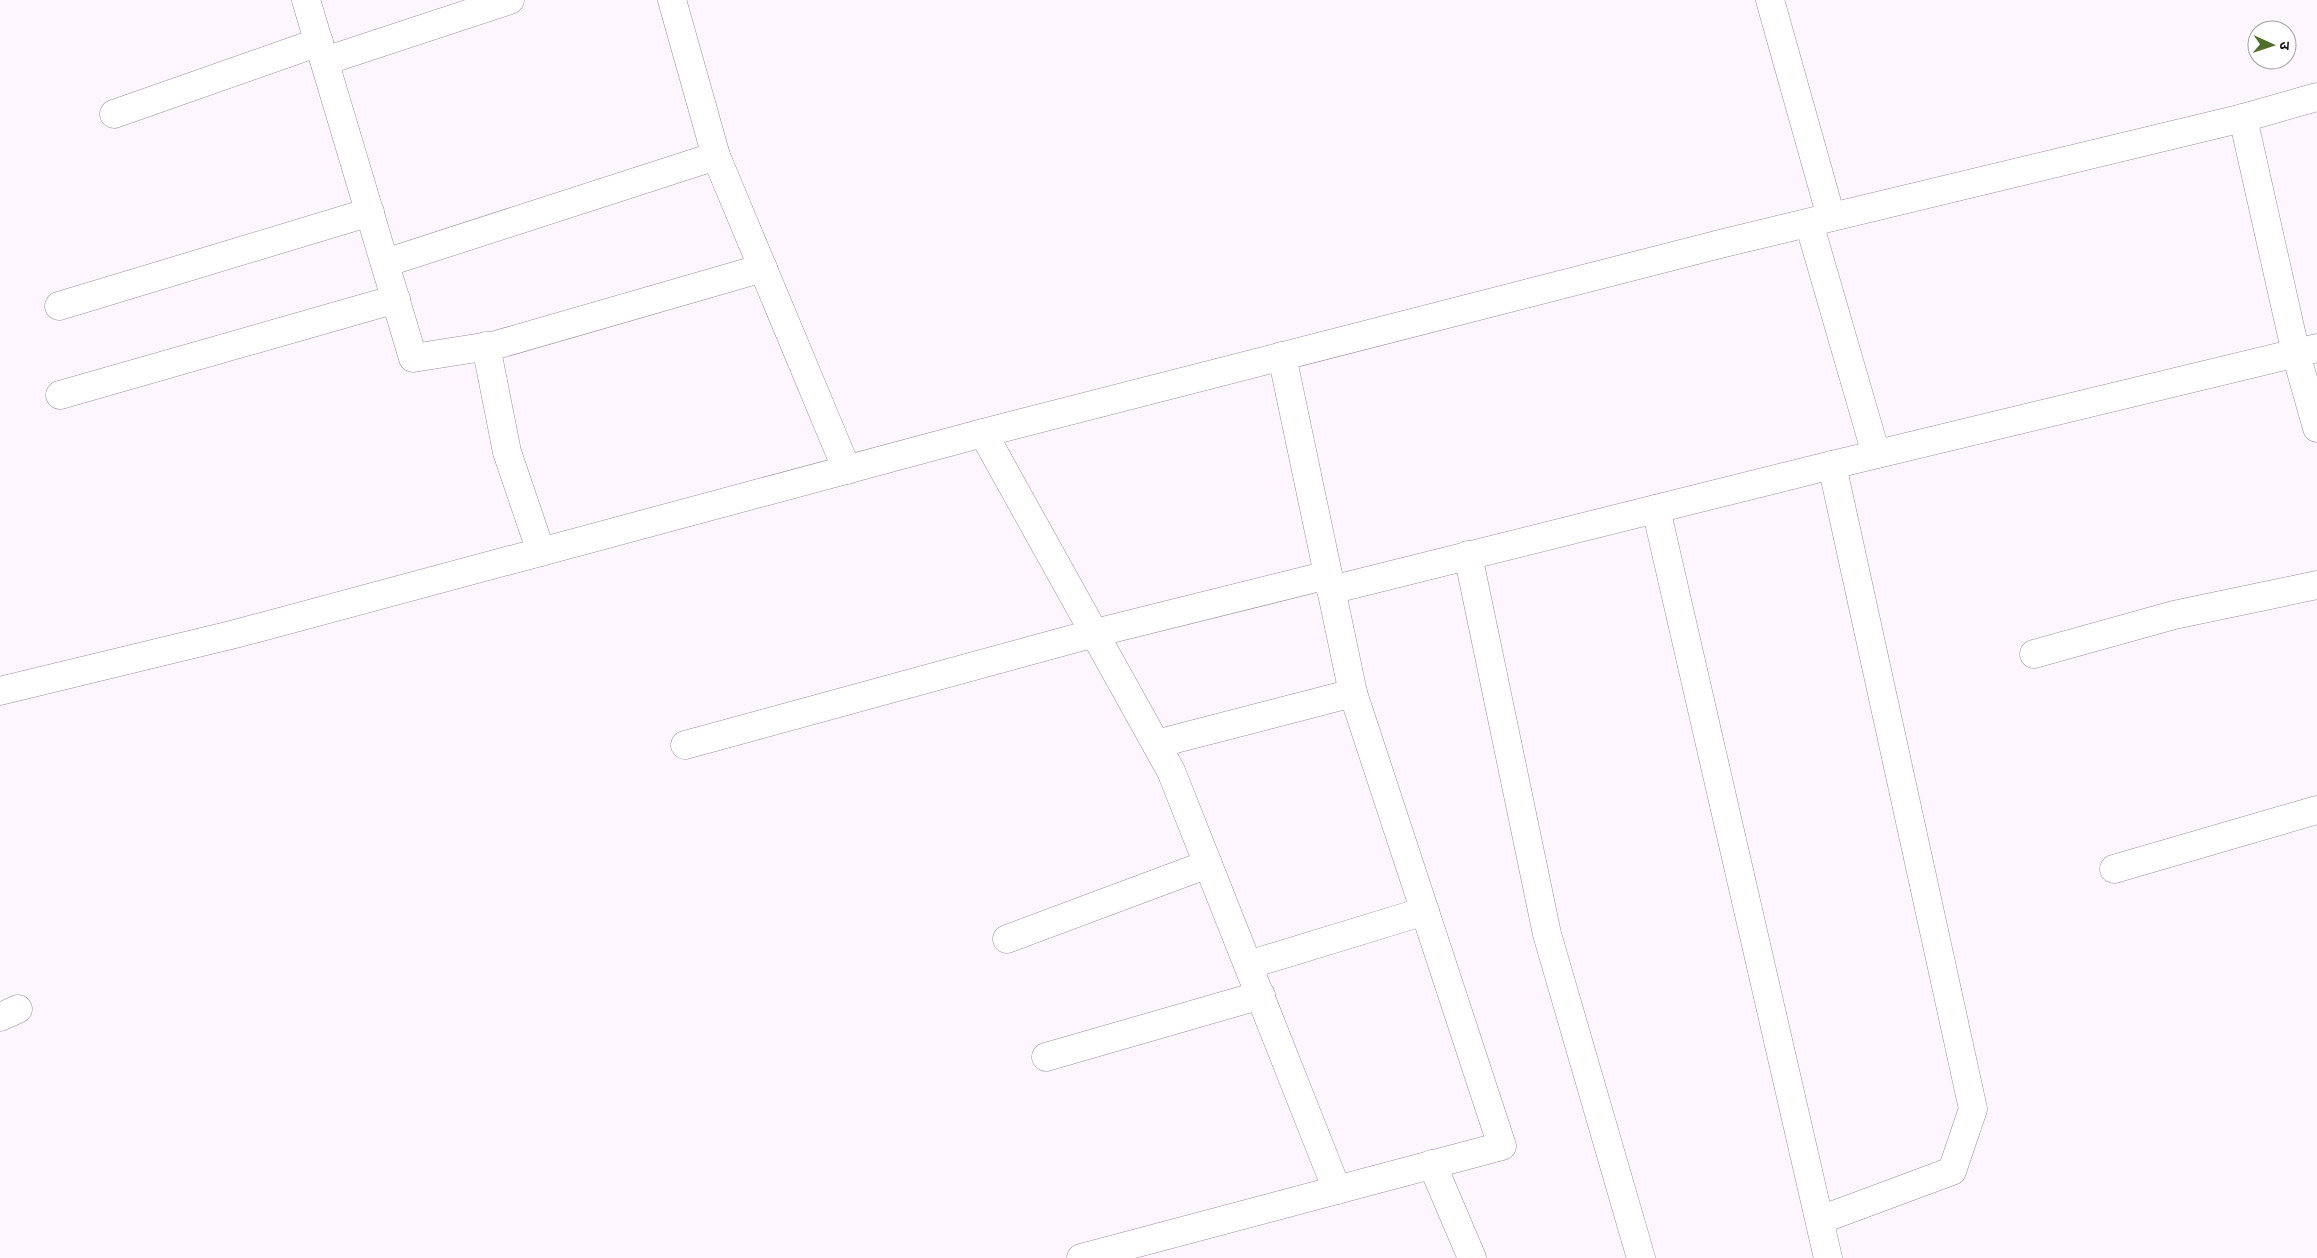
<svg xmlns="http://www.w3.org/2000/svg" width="2317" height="1258" font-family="'IBM Plex Serif','Noto Sans Devanagari',serif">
<rect width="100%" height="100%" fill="#fdf6ff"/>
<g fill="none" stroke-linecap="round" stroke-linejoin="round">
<defs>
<g id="minor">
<path d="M306 0 413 358 496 345 763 268"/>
<path d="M672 0 716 156 847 470"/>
<path d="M1770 0 1831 217"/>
<path d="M325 61 510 0"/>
<path d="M114 114 319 42"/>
<path d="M2243 118 2296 354 2317 428"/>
<path d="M1809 223 1876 454"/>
<path d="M385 263 716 156"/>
<path d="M59 306 370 212"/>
<path d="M486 346 507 452 541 552"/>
<path d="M60 395 396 299"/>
<path d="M983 433 1171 771 1337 1190"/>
<path d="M1656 509 1828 1258"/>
<path d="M1468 555 1547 934 1641 1258"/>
<path d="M1331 590 1832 465 2317 348"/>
<path d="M2034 654 2174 615 2317 585"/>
<path d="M0 691 235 634 983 433 1724 243 2243 118 2317 97"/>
<path d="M1156 744 1353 693"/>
<path d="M685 745 1095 633 1328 575"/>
<path d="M2114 869 2317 810"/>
<path d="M1007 939 1208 864"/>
<path d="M1248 965 1425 911"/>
<path d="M0 1017 18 1009"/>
<path d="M1046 1057 1261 995"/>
<path d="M1432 1164 1472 1258"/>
<path d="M1820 1220 1952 1171 1973 1109 1832 465"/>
<path d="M1081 1258 1502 1146 1353 693 1282 356"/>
</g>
</defs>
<use href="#minor" stroke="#9b909d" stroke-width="29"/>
<use href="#minor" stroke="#fff" stroke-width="28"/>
</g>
<g transform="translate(2272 45) rotate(93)"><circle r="24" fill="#ffffff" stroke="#a2a1a3"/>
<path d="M0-4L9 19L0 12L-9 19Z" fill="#4e6f27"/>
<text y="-8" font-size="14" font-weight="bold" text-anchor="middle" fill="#171318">उ</text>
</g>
</svg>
